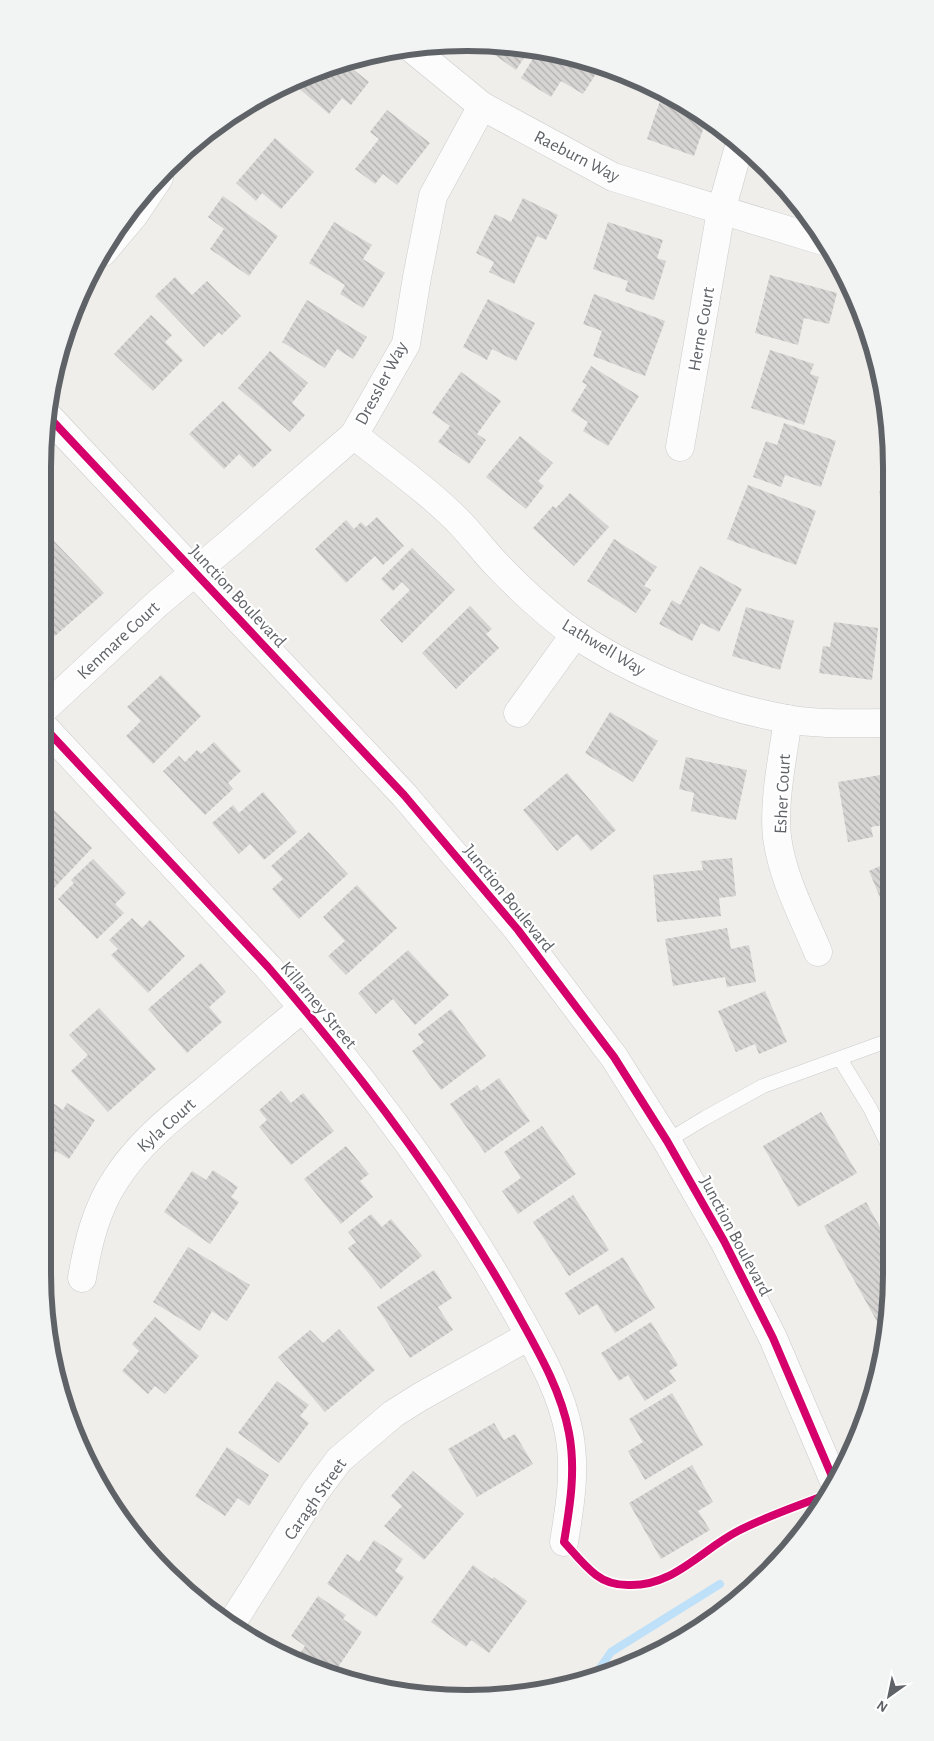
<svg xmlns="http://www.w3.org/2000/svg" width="934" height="1741" font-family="'Alegreya Sans',sans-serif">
<defs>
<pattern id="building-back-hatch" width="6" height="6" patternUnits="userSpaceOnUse" patternTransform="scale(1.25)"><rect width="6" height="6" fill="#d6d5d3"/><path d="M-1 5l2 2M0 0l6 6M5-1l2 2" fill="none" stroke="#b1b0af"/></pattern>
</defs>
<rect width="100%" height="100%" fill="#efeeea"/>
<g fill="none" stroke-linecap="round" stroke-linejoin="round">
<path stroke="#bfe0f9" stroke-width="8" d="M593 1678 611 1652 720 1584"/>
</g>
<g fill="url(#building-back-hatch)">
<path d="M495 43 530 49 516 70 485 48 488 44Z"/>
<path d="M551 53 577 57 601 66 583 94 561 81 551 97 521 78 535 55 546 61Z"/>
<path d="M344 62 369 82 351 105 342 98 329 114 295 85 300 79 331 65Z"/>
<path d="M661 98 681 104 706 121 694 156 647 139Z"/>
<path d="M387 110 430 143 397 185 383 174 375 184 355 169 379 139 370 132Z"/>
<path d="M275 138 314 172 281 209 262 193 256 201 236 183Z"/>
<path d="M223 196 278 236 249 276 210 249 224 229 208 217Z"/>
<path d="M523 198 558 215 546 240 537 236 514 284 489 272 494 262 476 253 495 214 511 222Z"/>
<path d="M334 222 372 245 363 259 385 273 363 308 340 294 345 285 309 263Z"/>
<path d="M608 222 663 240 657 258 666 261 654 300 625 291 628 281 593 269Z"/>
<path d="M770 275 837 293 829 324 804 318 798 345 755 333Z"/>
<path d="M175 277 192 295 207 281 241 316 222 335 219 332 204 347 155 296Z"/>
<path d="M594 294 665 321 645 376 593 356 602 331 583 324Z"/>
<path d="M488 299 535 323 516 361 492 349 487 360 463 347Z"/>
<path d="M307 300 367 337 353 359 337 349 325 368 282 342Z"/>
<path d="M151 315 172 335 165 342 183 360 153 391 114 354Z"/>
<path d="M770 350 814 364 810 374 819 377 804 425 751 408Z"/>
<path d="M270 351 308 383 292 403 305 415 290 432 238 388Z"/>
<path d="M591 366 639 396 608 446 583 431 588 422 571 411 587 385 582 382Z"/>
<path d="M461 372 501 401 477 434 486 440 469 464 438 442 450 426 432 413Z"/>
<path d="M223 401 272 450 253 468 239 454 224 469 189 434Z"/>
<path d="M784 423 836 441 821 487 785 475 781 487 753 477 766 441 777 445Z"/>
<path d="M520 436 553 463 538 481 544 486 526 509 486 477Z"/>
<path d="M748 485 816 511 796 565 727 539Z"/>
<path d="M888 489V535H887L879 491Z"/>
<path d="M570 493 609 527 574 566 533 528 553 506 556 508Z"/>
<path d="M377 517 404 546 383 565 375 556 346 583 315 549 346 520 354 529 361 522 366 527Z"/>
<path d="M614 539 657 567 644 586 651 590 636 613 587 581Z"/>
<path d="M53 540 104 593 55 636 43 623V549Z"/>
<path d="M412 548 455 590 402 643 380 620 410 590 402 582 393 591 381 579Z"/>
<path d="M700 566 742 589 719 632 701 623 692 641 659 624 672 600 680 605Z"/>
<path d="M470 606 492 629 486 634 499 648 456 689 422 653Z"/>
<path d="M746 607 794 621 780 670 732 656Z"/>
<path d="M834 622 878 628 872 680 819 673 823 646 830 647Z"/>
<path d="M161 675 201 716 153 764 126 736 141 721 127 707Z"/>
<path d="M610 712 658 741 633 782 585 753Z"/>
<path d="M214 742 241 771 228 783 233 789 205 815 163 771 179 756 185 762 197 750 201 754Z"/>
<path d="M686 757 747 770 736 820 691 811 694 793 679 789Z"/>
<path d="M567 773 616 830 591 851 577 834 557 851 523 810Z"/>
<path d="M887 774 889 786V824L871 827 873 837 848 842 838 782Z"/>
<path d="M263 792 297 832 264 860 250 844 239 854 212 823 233 805 239 813Z"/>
<path d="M45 801 92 848 54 888 43 877V803Z"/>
<path d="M309 832 348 874 299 919 272 889 283 879 271 866Z"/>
<path d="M732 858 736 896 719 898 721 916 657 922 653 875 703 870 701 861Z"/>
<path d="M93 859 126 893 115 904 124 913 97 939 58 899 74 883 71 880Z"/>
<path d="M889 862V919L869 871Z"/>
<path d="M357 885 397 928 346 975 328 956 345 941 323 917Z"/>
<path d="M132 918 142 928 150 920 185 956 148 993 111 955 118 949 109 940Z"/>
<path d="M727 928 731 949 749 945 756 982 727 987 725 977 673 986 665 939Z"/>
<path d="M408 950 449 995 415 1025 393 999 376 1014 358 993Z"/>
<path d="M201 963 226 992 209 1007 222 1022 187 1053 148 1009Z"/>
<path d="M765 991 787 1042 759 1054 755 1044 736 1052 718 1011Z"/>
<path d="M99 1008 156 1069 108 1112 71 1071 88 1055 69 1035Z"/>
<path d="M451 1009 486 1056 441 1090 412 1051 424 1042 418 1034Z"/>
<path d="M499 1078 530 1121 485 1153 450 1104 477 1085 481 1091Z"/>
<path d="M281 1091 291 1103 303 1093 334 1131 291 1165 259 1127 267 1120 259 1110Z"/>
<path d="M43 1096 63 1110 67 1103 95 1120 69 1159 56 1151 48 1163 43 1160Z"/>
<path d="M821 1112 857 1173 798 1207 763 1146Z"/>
<path d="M542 1126 576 1174 518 1214 502 1191 521 1178 504 1152Z"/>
<path d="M346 1146 369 1174 360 1181 373 1197 341 1224 304 1179Z"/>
<path d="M213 1170 238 1187 231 1197 239 1202 210 1244 164 1212 192 1171 206 1180Z"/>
<path d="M43 1178 48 1180 43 1192Z"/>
<path d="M573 1195 609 1250 569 1276 533 1222Z"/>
<path d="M866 1202 890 1245 891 1301 885 1336 824 1226Z"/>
<path d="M371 1214 382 1227 391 1219 422 1256 381 1289 348 1248 356 1242 348 1232Z"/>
<path d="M188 1247 250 1285 227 1321 212 1311 200 1331 153 1302Z"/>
<path d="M623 1257 655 1308 615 1333 597 1304 579 1315 565 1293Z"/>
<path d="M434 1270 452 1298 438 1307 453 1330 410 1358 377 1307Z"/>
<path d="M155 1317 199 1356 165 1394 155 1386 148 1394 122 1371 139 1351 132 1344Z"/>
<path d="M651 1322 678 1365 669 1371 676 1381 645 1401 628 1375 619 1381 601 1353Z"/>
<path d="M339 1329 375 1370 325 1412 278 1357 310 1330 323 1343Z"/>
<path d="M277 1381 309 1405 300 1416 309 1423 279 1463 238 1433Z"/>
<path d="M672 1393 703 1445 645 1480 628 1451 643 1442 629 1419Z"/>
<path d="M494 1423 504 1440 515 1434 533 1464 477 1497 448 1449Z"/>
<path d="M227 1447 269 1475 249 1506 238 1498 225 1516 195 1496Z"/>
<path d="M692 1465 713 1502 698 1511 710 1530 661 1559 629 1503Z"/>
<path d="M413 1471 464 1514 424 1560 384 1526 402 1506 391 1496Z"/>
<path d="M374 1540 403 1559 395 1571 404 1577 376 1617 327 1584 347 1554 359 1562Z"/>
<path d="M473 1565 492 1579 494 1577 527 1601 489 1653 471 1640 466 1647 431 1622Z"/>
<path d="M318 1596 346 1615 343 1619 362 1632 334 1673 310 1663 299 1655 305 1646 291 1636Z"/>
</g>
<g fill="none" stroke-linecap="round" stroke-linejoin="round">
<defs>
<g id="lane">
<path d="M840 1059 870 1108 890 1149"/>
<path d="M667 1141 705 1118 763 1086 890 1040"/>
</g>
<g id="street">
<path d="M410 47 482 106 613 177 823 241"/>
<path d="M103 252 134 215 159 178"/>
<path d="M354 435C390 464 429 491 461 524 473 537 484 551 496 564 520 589 546 614 575 634 634 674 717 707 787 719 820 725 855 723 889 723"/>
<path d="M680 447 721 211 740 143"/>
<path d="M43 710 158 603 232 541 354 435 406 344 417 277 433 196 482 106"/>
<path d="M518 713 575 634"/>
<path d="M788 719C783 756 773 801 777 837 782 877 803 916 818 952"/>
<path d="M43 726 268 967C361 1074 448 1189 517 1313 538 1351 561 1390 569 1433 576 1470 570 1506 564 1542"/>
<path d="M82 1278C88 1243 96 1209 116 1179 139 1143 172 1117 204 1091 237 1063 270 1035 303 1008"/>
<path d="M230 1626 315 1492 339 1460 393 1414 420 1397 529 1336"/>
</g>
<path id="secondary" d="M47 415 404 795 518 930 614 1057 667 1141 724 1241 773 1338 834 1481"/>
</defs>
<use href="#lane" stroke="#cbcccc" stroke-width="15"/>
<use href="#street" stroke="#cbcccc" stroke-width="29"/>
<use href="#secondary" stroke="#cacacb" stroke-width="29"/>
<use href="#lane" stroke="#fdfcfc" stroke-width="14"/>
<use href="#street" stroke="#fdfcfc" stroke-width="28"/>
<use href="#secondary" stroke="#fdfcfc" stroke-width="28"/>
<defs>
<g id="cycleway">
<path d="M47 415 404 795 518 930 614 1057 667 1141 724 1241 773 1338 834 1481"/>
<path d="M43 726 268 967C361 1074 448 1189 517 1313 538 1351 561 1390 569 1433 576 1470 570 1506 564 1542 574 1553 584 1566 596 1575 605 1582 616 1585 628 1585 673 1587 701 1550 738 1531 765 1517 795 1507 823 1496"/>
</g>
</defs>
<use href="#cycleway" stroke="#fff" stroke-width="11"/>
<use href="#cycleway" stroke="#d6006c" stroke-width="8"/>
</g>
<g text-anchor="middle" stroke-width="4.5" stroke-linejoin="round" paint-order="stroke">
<g font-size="18" fill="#5f6368" stroke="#fff">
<text transform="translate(577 156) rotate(27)" y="6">Raeburn Way</text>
<text transform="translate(701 329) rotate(-80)" y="6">Herne Court</text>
<text transform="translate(381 383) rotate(-62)" y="6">Dressler Way</text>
<text transform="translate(238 596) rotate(47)" y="6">Junction Boulevard</text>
<text transform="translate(118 640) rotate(-43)" y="6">Kenmare Court</text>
<text transform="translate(604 647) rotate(31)" y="6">Lathwell Way</text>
<text transform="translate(782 794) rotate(-87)" y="6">Esher Court</text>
<text transform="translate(509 898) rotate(51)" y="6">Junction Boulevard</text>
<text transform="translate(319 1005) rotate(50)" y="6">Killarney Street</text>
<text transform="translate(166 1125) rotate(-42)" y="6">Kyla Court</text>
<text transform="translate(736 1236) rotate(62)" y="6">Junction Boulevard</text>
<text transform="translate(315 1499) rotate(-55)" y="6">Caragh Street</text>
</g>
</g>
<path d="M0 0H934V1741H0ZM467 51H467A416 416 0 0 1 883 467V1274A416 416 0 0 1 467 1690H467A416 416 0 0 1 51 1274V467A416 416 0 0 1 467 51Z" fill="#f2f3f3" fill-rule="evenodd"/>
<path fill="none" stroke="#5f6368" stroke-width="6" d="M467 51H467A416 416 0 0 1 883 467V1274A416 416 0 0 1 467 1690H467A416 416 0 0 1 51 1274V467A416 416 0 0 1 467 51Z"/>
<g transform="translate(889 1696) rotate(213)" stroke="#ffffff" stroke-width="4" paint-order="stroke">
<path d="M0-4L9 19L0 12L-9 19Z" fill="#5f6368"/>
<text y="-8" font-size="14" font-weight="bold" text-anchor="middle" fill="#5f6368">N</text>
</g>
</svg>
